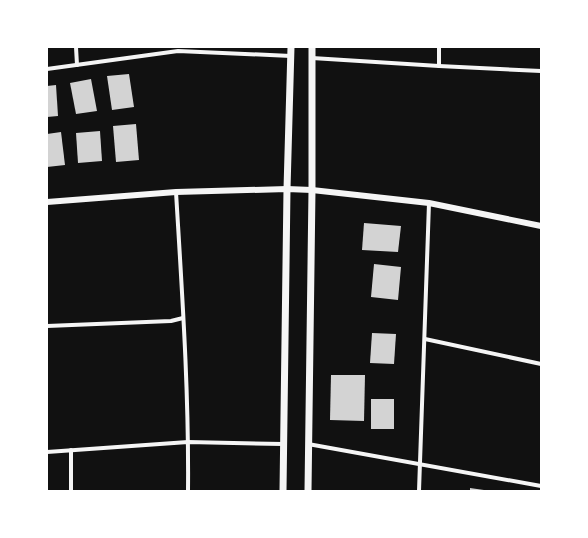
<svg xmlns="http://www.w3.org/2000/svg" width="588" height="538" font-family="'Exo 2',sans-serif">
<rect width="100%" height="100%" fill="#111"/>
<g fill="#d3d3d3">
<path d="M129 74 134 107 112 110 107 76Z"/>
<path d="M91 79 97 111 76 114 70 83Z"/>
<path d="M56 85 58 116 47 117V86Z"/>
<path d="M136 124 139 160 116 162 113 126Z"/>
<path d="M100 131 102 161 78 163 76 133Z"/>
<path d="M61 132 65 165 47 167V134Z"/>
<path d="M364 223 401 226 398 252 362 250Z"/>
<path d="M374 264 401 267 398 300 371 297Z"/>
<path d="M372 333 396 334 394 364 370 363Z"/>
<path d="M331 375H365L364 421 330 420Z"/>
<rect x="371" y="399" width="23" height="30"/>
<path d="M470 488 484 490V491H470Z"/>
</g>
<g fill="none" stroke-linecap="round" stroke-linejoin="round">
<g stroke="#f5f5f5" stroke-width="4">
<path d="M76 47 77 65"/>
<path d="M312 58 439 66 541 71"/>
<path d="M439 66V47"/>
<path d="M47 69 178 51 291 56"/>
<path d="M176 192C182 292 189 391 188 491"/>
<path d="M47 326 171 321 183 318"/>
<path d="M425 339 541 364"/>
<path d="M308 444 541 486"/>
<path d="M71 450V491"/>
<path d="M47 452 188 442 283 444"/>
<path d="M419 491 429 203"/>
</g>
<path stroke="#f5f5f5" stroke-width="6" d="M47 202 176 192 287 189 312 190 429 203 541 226"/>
<g stroke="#f5f5f5" stroke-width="7">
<path d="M283 491 287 189 291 47"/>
<path d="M308 491 312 190V47"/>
</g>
</g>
<rect width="588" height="538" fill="none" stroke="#ffffff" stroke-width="96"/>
</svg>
